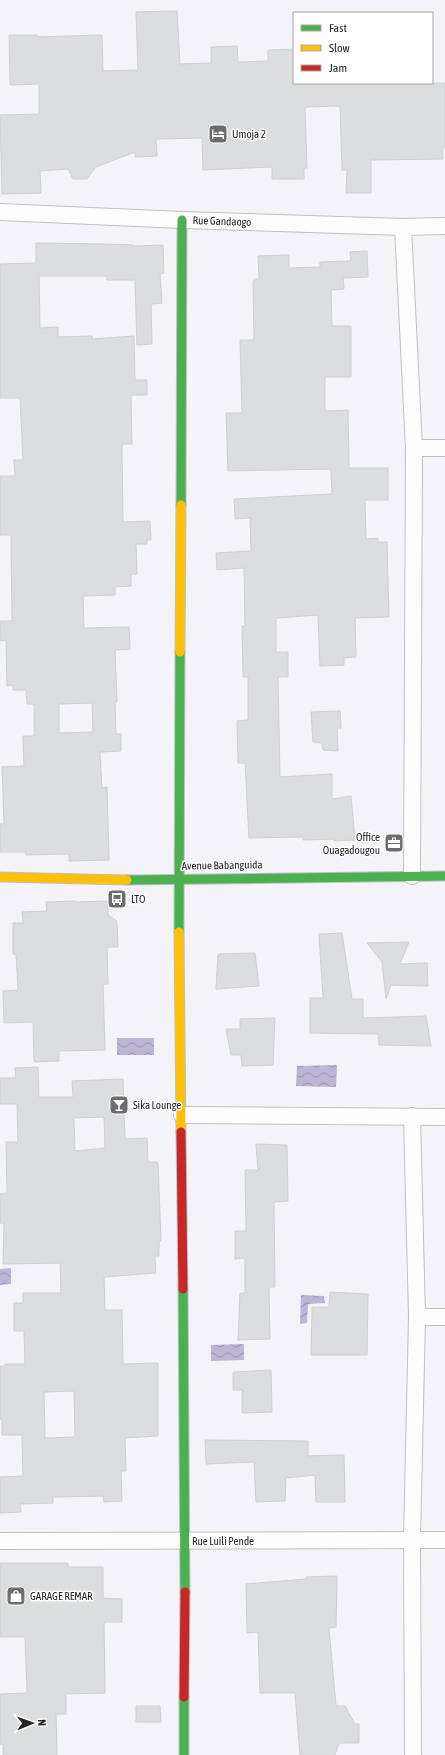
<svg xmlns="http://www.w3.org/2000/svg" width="445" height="1755" font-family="'Asap Condensed',sans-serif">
<defs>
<pattern id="water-waves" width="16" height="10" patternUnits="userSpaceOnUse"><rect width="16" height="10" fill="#bcb5d6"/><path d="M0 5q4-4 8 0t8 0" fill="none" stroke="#9993ae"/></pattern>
</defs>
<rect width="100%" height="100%" fill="#f3f3f8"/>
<g fill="url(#water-waves)">
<rect x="117" y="1038" width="37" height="17"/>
<path d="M337 1065 336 1087 296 1086 297 1066Z"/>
<path d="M11 1268V1284L0 1285V1269Z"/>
<path d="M301 1295 324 1296 325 1303 308 1304 307 1323 300 1324Z"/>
<path d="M244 1344V1360L211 1361V1345Z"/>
</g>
<g fill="#dbdddf" stroke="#ced0d1" fill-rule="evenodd">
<path d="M177 11 180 64 211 63V47L237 46 238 62 268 61V50L294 49V83H445V148H442L443 159 371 160V193H346L347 170H342L340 106 305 107 307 168H304V179H272V167L203 170 202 138 156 139 157 156 135 157V152L96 167 87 179H73L68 169 40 171 41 193 2 194 0 115 39 114V84L10 85 9 35H37V37L102 35 103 71 138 70 136 12Z"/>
<path d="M36 243 105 244 133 245V246L163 245 164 273 160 274 162 303 151 304 152 344 137 345 135 280H107V276H39L40 328 58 327V337L92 336V339L134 336 135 380H147V395H131L132 444H122L123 522 150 521 151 540H147V544H136L137 574H131V586L115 587V595L83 596 84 628 129 627 130 649 115 650 117 702H115L116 734H121V751L100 752 102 788 107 787 109 860 69 861V854L26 855V852H0V824H4L2 767 24 766 23 736H34V704H27L26 690H13V685L7 686 6 640 0 641V621H12L11 535H0V476H15L14 460H23L20 398H0V264L36 263ZM92 703 93 732 59 733V704Z"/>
<path d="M367 251 368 277 343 278 344 289 331 290 332 326H351V377H325V411L348 410 349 468H388V500H365L366 539 378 538V542H387L389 617 355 618 356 657 344 658V665L320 666 318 615 276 618V652H288V677H278L280 777 332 774V799L351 796 355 840 334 841V839L303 840V837L249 838 245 763H238L237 721 248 720V677H243L242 626H245L244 568 217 570 216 553 251 551 250 518 235 519 234 499 332 494 331 469 228 471 226 413H242L240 340H254L253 281 259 278 258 256 289 255V268L320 267V262L351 261 350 252Z"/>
<path d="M340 711 341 728H337L338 751 323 750 322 743 313 742 311 712Z"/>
<path d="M75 901V902L108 901V915L117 921 118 947H107L108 984H103L105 1050 59 1051V1061L34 1062 33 1022 4 1023 3 991 18 990 16 954H13V923H23L22 912 47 911 46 902Z"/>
<path d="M342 933 352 999H363V1018L426 1016 431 1046 379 1045 378 1034 310 1033V998H323L319 934Z"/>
<path d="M409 942 400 964 427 963 428 986 391 985 386 999 382 962 367 943Z"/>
<path d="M255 953 259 986 216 989 218 954Z"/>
<path d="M275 1018 273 1065 242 1066 241 1055H231L226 1029H240V1019Z"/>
<path d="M38 1067 39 1097H73L72 1081 123 1079 125 1139 147 1138 148 1162H158L161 1241H159V1256H155L156 1273 104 1277 105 1310H122L123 1364 158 1363V1436L125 1438 126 1471H121L122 1501 104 1502 103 1496 53 1497V1503L20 1504 21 1512 0 1513V1477L23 1476 22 1435H2V1419H0V1366H5V1364H25L24 1331H14V1303H23V1293H61L60 1263 3 1264 4 1223H0V1194L7 1193 6 1142H18L17 1104H0V1078H16L15 1068ZM104 1117 105 1148 75 1151 74 1118ZM74 1391 75 1437 45 1438 44 1392Z"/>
<path d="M256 1144 287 1145 288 1201 274 1202 275 1287H269L270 1339 238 1340 240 1293H245V1258L235 1259V1231H246L245 1170H258Z"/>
<path d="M330 1292 368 1294 367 1355H311L312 1307H329Z"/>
<path d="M271 1370 272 1412 242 1413V1390H233V1372Z"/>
<path d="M205 1440 308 1441V1456L344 1455 345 1502H316L315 1475 286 1478 285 1501 256 1502 254 1462 206 1464Z"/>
<path d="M0 1563H68V1567H103V1598L122 1599V1622H104L105 1693 66 1694V1714H56L57 1755H3V1744H0V1694L27 1693 25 1637H0Z"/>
<path d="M337 1576 336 1627 329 1628 336 1706H345L355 1724H359V1743H339L335 1755H300L295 1693H260L258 1632 247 1633 246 1584 306 1579V1577Z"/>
<path d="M136 1706H160L161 1722H136Z"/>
</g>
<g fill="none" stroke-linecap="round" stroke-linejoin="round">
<defs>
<g id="street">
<path d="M0 212 182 220 403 227 445 226"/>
<path d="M403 227 414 448 412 876"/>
<path d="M414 448H445"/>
<path d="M182 1115 445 1117"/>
<path d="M412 1116 417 1317 412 1540 413 1755"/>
<path d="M417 1317H445"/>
<path d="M0 1541 445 1540"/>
</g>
<g id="fast">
<path d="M181 505 182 220"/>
<path d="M127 880 445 876"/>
<path d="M179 932 180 652"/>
<path d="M183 1289 185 1592"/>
<path d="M184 1755V1697"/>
</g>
<g id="slow">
<path d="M180 652 181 505"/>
<path d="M0 877 127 880"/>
<path d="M179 932 181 1132"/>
</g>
<g id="jam">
<path d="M181 1132 183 1289"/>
<path d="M184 1697 185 1592"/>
</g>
</defs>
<use href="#street" stroke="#c0bfc4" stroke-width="18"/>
<use href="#fast" stroke="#c0bfc4" stroke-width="11"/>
<use href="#slow" stroke="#c0bfc4" stroke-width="11"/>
<use href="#jam" stroke="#c0bfc4" stroke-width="11"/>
<use href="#street" stroke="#fdfdfe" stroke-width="16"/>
<use href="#fast" stroke="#4caf50" stroke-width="9"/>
<use href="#slow" stroke="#ffc107" stroke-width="9"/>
<use href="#jam" stroke="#c62828" stroke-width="9"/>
</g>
<defs>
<symbol id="hotel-square" viewBox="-11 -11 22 22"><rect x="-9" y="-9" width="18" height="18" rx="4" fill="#6d6c71" stroke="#fff"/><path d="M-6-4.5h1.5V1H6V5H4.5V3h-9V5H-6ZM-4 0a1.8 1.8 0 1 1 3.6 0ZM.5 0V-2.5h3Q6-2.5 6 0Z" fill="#fff"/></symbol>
<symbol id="office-square" viewBox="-11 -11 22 22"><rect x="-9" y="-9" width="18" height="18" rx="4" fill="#6d6c71" stroke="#fff"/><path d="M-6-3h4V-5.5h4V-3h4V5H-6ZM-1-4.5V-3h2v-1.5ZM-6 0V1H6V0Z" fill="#fff"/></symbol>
<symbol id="bus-square" viewBox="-11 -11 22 22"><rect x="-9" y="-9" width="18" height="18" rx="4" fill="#6d6c71" stroke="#fff"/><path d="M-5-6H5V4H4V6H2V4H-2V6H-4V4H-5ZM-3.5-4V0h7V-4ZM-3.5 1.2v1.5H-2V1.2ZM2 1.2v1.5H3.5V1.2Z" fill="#fff"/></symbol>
<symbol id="bar-square" viewBox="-11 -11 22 22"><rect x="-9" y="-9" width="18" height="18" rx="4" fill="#6d6c71" stroke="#fff"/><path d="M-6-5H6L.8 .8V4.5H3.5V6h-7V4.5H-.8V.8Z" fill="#fff"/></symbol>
<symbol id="shop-square" viewBox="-11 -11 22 22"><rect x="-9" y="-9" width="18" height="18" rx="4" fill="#6d6c71" stroke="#fff"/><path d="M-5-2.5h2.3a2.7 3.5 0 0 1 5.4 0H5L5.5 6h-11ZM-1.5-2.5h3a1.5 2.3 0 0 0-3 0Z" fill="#fff"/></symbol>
</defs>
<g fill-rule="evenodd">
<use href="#hotel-square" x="207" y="123" width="22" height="22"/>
<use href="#office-square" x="383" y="832" width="22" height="22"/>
<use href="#bus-square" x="106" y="888" width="22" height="22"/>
<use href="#bar-square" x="108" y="1094" width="22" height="22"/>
<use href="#shop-square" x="5" y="1585" width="22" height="22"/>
</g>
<g text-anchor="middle" stroke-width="3" stroke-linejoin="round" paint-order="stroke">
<g font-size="11" fill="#252428" stroke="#fff" text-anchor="start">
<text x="232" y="138">Umoja 2</text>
<text x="380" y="841" text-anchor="end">Office<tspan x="380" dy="13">Ouagadougou</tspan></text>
<text x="131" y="903">LTO</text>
<text x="133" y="1109">Sika Lounge</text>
<text x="30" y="1600">GARAGE REMAR</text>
</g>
<g font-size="11" fill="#252428" stroke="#fff">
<text transform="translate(222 221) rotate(2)" y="4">Rue Gandaogo</text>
<text transform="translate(222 865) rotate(-1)" y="4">Avenue Babanguida</text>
<text x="223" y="1545">Rue Luili Pende</text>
</g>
</g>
<rect x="293" y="12" width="140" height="72" fill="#ffffff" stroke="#a8a7a9"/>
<rect x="301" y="25" width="20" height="6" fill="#4caf50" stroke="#a8a7a9"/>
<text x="329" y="32" font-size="12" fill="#252428">Fast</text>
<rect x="301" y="45" width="20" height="6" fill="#ffc107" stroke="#a8a7a9"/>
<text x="329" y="52" font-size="12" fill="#252428">Slow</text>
<rect x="301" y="65" width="20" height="6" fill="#c62828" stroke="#a8a7a9"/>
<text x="329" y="72" font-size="12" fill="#252428">Jam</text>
<g transform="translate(32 1723) rotate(88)" stroke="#ffffff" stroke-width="3" paint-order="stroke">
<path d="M0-3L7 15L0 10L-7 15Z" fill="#252428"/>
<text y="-6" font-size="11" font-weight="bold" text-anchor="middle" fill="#252428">N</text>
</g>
</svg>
